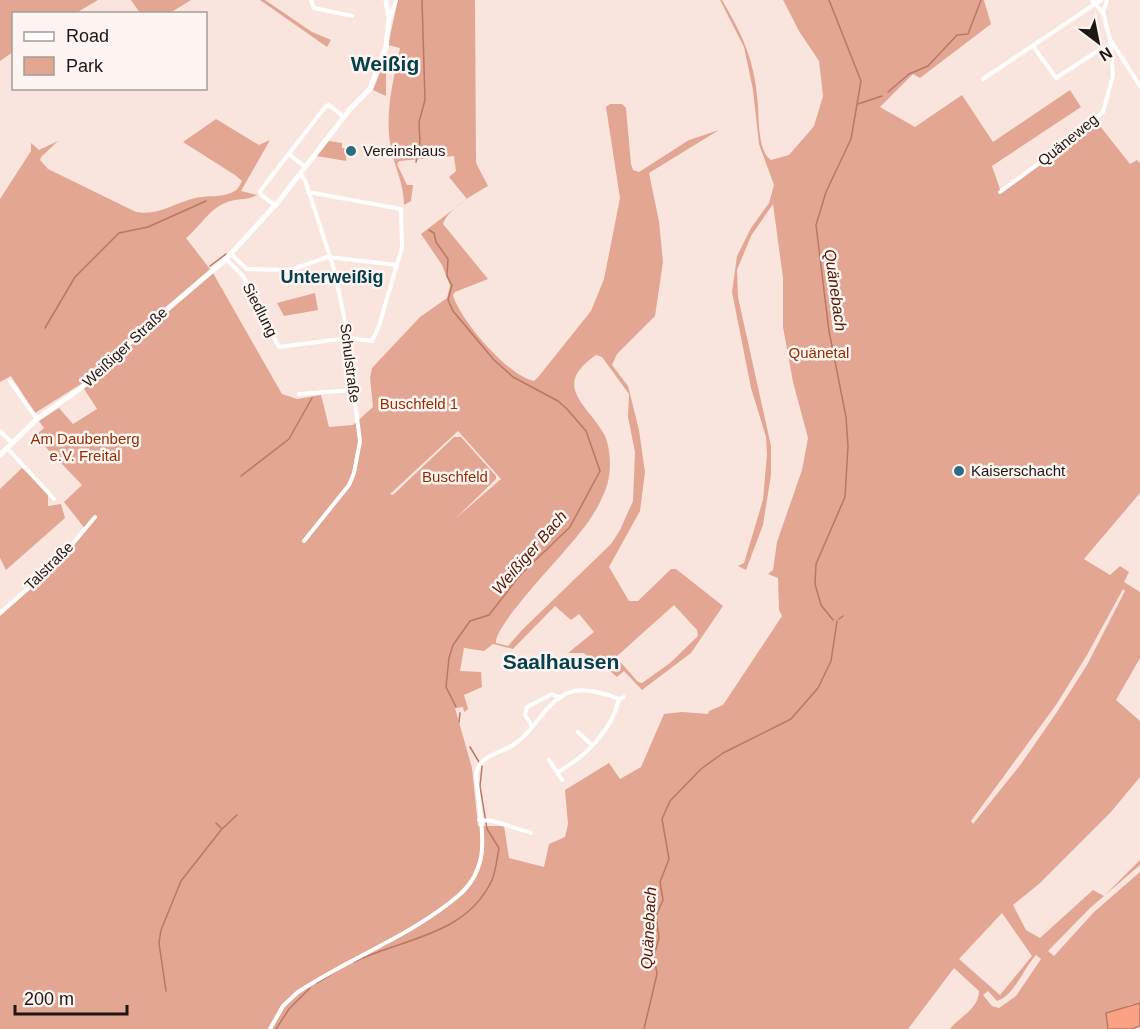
<svg xmlns="http://www.w3.org/2000/svg" width="1140" height="1029" font-family="Helvetica,sans-serif">
<rect width="100%" height="100%" fill="#fae5de"/>
<g fill="#e2a693" fill-rule="evenodd">
<path d="M0 0H98L76 13 14 14 13 52 0 61Z"/>
<path d="M131 0H191L170 13H140Z"/>
<path d="M260 0H265L312 32 331 40 327 47Z"/>
<path d="M398 0H475L476 163 488 186C474 194 448 209 443 224L488 279 455 292 453 295C459 319 509 377 534 381L539 376 591 311 604 279 620 198 606 107 610 104H622L626 108 631 164 633 170 639 172 689 140 719 130 649 173 659 221 663 262 655 316 617 354 612 365 628 386 639 430 645 472 640 511 609 567 629 601H638L671 569H676L723 606 691 653 642 690 624 671 617 677 604 666H597L584 653H568L594 632 579 614 571 620 555 606 513 649 493 644 484 651 464 648 460 671 481 672 482 687 464 695 468 709 464 712 463 707 455 708 472 768 478 826H504L509 858 544 867 549 844 565 837 568 824 565 790 609 763 620 779 641 767 664 714 682 712 708 714 709 711 723 705 782 616 779 610 778 578 768 574 773 570 777 542 802 470 808 438 793 382 783 327V278L773 204 751 236 737 270 738 297 771 446V475L763 525 746 570 738 566 744 563 763 500 767 454 766 437 751 388 732 292 737 256 751 228 769 203 774 185 759 144 753 90 744 47 720 0H722C744 38 755 61 758 106 759 120 758 152 771 160L789 155 803 139 814 126 823 96 819 61 799 31 783 0H984L991 24 920 78 913 74 880 107 915 127 962 95 993 142 1070 90 1081 107 992 166 1001 192 1096 121 1130 164 1137 160 1140 163V493L1084 559 1110 575 1120 566 1129 572 1124 582 1140 592V658L1116 700 1140 721V777L1111 812 1039 884 1013 905 1026 930 1040 938 1093 890 1104 896 1140 860V865L1090 908 1048 951 1054 956 1094 912 1140 872V1003L1129 1005 1106 1019 1108 1029H950C959 1017 979 1009 979 991L954 968 908 1029H0V616L56 566 86 530 64 502 82 485 35 436 44 428 39 421 59 408 73 424 97 409 81 384 35 413 11 376 0 382V199L31 151V143L39 150 58 141 41 157 40 160 48 169 136 212C159 216 174 203 195 198 206 195 222 198 233 192 238 190 240 185 242 181L235 175 183 142 216 119 259 145 270 140 241 191 257 195C247 201 235 198 225 203 207 211 200 227 186 238L213 273 282 394 297 399 321 395 329 427 353 425 373 407 370 378 372 368 420 317 447 298 450 286 442 265 421 234 467 199 449 177 456 171 454 156 399 161 397 164 407 185H413L411 201 404 205C404 182 393 165 390 142 385 110 394 78 400 48L388 45ZM596 355 602 357 629 394 628 417 635 452 633 501 620 530 611 544 522 630 508 646 496 643C494 625 564 554 578 535 590 521 600 505 606 488 612 474 611 447 604 434 587 404 551 386 596 355ZM458 431 501 479 455 519 496 479V476L461 437H454L393 495 390 494ZM1123 589 1125 591 1087 665 1057 712 1021 764 973 824 971 821 1056 705 1087 655ZM674 605 697 630 698 636 670 663 642 683 638 682 616 657ZM1002 913 1032 956 1000 995 959 959ZM1036 955 1041 959 1016 996 999 1008 992 1006 983 995 988 991 997 1001C1015 995 1023 969 1036 955Z"/>
<path d="M385 60H386V96L373 90Z"/>
<path d="M329 141 342 143V148L347 149 346 161 317 156Z"/>
<path d="M315 293 318 310 284 316 277 303Z"/>
<path d="M22 468 48 493V506L61 504 65 518 6 570 0 558V489Z"/>
</g>
<path fill="#fca284" stroke="#b97862" stroke-width="1.5" d="M1140 1003V1026L1132 1029H1108L1106 1013Z"/>
<g fill="none" stroke-linecap="round" stroke-linejoin="round">
<g stroke="#b97862" stroke-width="1.5">
<path d="M829 0 861 81 851 139 826 192 816 225 829 331 846 417 848 446 845 497 816 564 815 584 821 605 833 620"/>
<path d="M888 92 909 74 928 66 957 35 968 34 981 0"/>
<path d="M858 104 882 96"/>
<path d="M416 162 420 145 419 122 425 100 422 0"/>
<path d="M429 230 434 233 436 242 448 259 447 276 452 285 448 300 453 311 494 360 513 377 558 401 567 409 586 431 600 471 570 527 520 575 489 615 470 621 453 645 449 658 446 687 456 707"/>
<path d="M210 266 226 254"/>
<path d="M45 328 75 277 119 233 148 227 206 201"/>
<path d="M241 476 289 439 312 398"/>
<path d="M839 619 843 616"/>
<path d="M459 722 460 713"/>
<path d="M216 823 222 829 237 815"/>
<path d="M354 962C403 938 466 936 492 880 496 871 497 858 499 848L487 829 480 786 482 767 470 747"/>
<path d="M317 983 336 971"/>
<path d="M166 991 159 943 161 930 181 881 221 830"/>
<path d="M276 1029 289 1009 310 988"/>
<path d="M644 1029 657 974 654 956 659 938 656 916 663 900 660 882 669 859 662 819 670 801 701 769 723 753 791 719 818 688 831 661 837 621"/>
</g>
<g stroke="#fff" stroke-width="4">
<path d="M311 0 314 8 352 16"/>
<path d="M1092 0 1103 13"/>
<path d="M1103 13 1110 39 1140 86"/>
<path d="M1103 13 1107 0"/>
<path d="M390 19 396 0"/>
<path d="M1033 46 1056 78 1096 52 1109 48"/>
<path d="M983 79 1101 0"/>
<path d="M289 154 305 167"/>
<path d="M300 174 305 180 335 272 344 317 360 441 354 473 349 485 304 541"/>
<path d="M1000 192 1063 146 1103 112 1113 75 1110 39"/>
<path d="M275 205 262 196 260 191 326 106 329 105 344 117"/>
<path d="M231 254 247 269"/>
<path d="M226 259 243 276 279 347 349 338 372 341 379 326 402 247 401 209 308 192"/>
<path d="M247 269 291 270 327 257 397 265"/>
<path d="M10 381 37 419"/>
<path d="M299 394 353 390"/>
<path d="M0 431 12 443"/>
<path d="M7 448 54 499"/>
<path d="M0 613 55 565 95 517"/>
<path d="M532 726 525 715 527 707 552 694 560 698"/>
<path d="M578 732 592 745"/>
<path d="M549 760 562 780"/>
<path d="M558 772C584 758 613 729 619 699"/>
<path d="M479 820 493 821 531 833"/>
<path d="M270 1029 283 1006 298 992C349 958 411 936 458 896 470 886 478 872 481 857 485 837 478 798 476 775 479 754 498 755 513 745 535 732 544 702 570 692 583 687 607 694 619 699L624 697"/>
</g>
<path stroke="#fff" stroke-width="5" d="M0 455 37 419 81 388 158 317 226 259 279 201 350 109 370 89 386 47 389 19 386 0"/>
</g>
<g fill="#2c6e81" stroke="#fef5f2" stroke-width="2">
<circle cx="351" cy="151" r="6"/>
<circle cx="959" cy="471" r="6"/>
</g>
<g text-anchor="middle" stroke-width="5" stroke-linejoin="round" paint-order="stroke">
<g font-size="15" fill="#1e1714" stroke="#fef5f2">
<text transform="translate(1068 140) rotate(-39)" y="5">Quäneweg</text>
<text transform="translate(260 310) rotate(63)" y="5">Siedlung</text>
<text transform="translate(125 347) rotate(-43)" y="5">Weißiger Straße</text>
<text transform="translate(350 363) rotate(83)" y="5">Schulstraße</text>
<text transform="translate(49 566) rotate(-45)" y="5">Talstraße</text>
</g>
<g font-size="15" fill="#1e1714" stroke="#fef5f2" text-anchor="start">
<text x="363" y="156">Vereinshaus</text>
<text x="971" y="476">Kaiserschacht</text>
</g>
<g font-size="15" fill="#942e00" stroke="#fef5f2">
<text x="819" y="358">Quänetal</text>
<text x="419" y="409">Buschfeld 1</text>
<text x="85" y="444">Am Daubenberg<tspan x="85" dy="17">e.V. Freital</tspan></text>
<text x="455" y="482">Buschfeld</text>
</g>
<g font-size="16" font-style="italic" fill="#511a06" stroke="#fef5f2">
<text transform="translate(836 290) rotate(82)" y="6">Quänebach</text>
<text transform="translate(529 552) rotate(-49)" y="6">Weißiger Bach</text>
<text transform="translate(648 928) rotate(-87)" y="6">Quänebach</text>
</g>
<g font-size="18" font-weight="bold" fill="#05404e" stroke="#fef5f2">
<text x="332" y="283">Unterweißig</text>
</g>
<g font-size="21" font-weight="bold" fill="#05404e" stroke="#fef5f2">
<text x="385" y="71">Weißig</text>
<text x="561" y="669">Saalhausen</text>
</g>
</g>
<rect x="12" y="12" width="195" height="78" fill="#fef5f2" stroke="#a49c99" stroke-width="1.5"/>
<rect x="24" y="32" width="30" height="9" fill="#ffffff" stroke="#a49c99" stroke-width="1.5"/>
<text x="66" y="42" font-size="18" fill="#1e1714">Road</text>
<rect x="24" y="57" width="30" height="18" fill="#e2a693" stroke="#a49c99" stroke-width="1.5"/>
<text x="66" y="72" font-size="18" fill="#1e1714">Park</text>
<g transform="translate(1098 42) rotate(148)" stroke="#fef5f2" stroke-width="4.5" paint-order="stroke">
<path d="M0-4.5L10 22L0 15L-10 22Z" fill="#1e1714"/>
<text y="-9" font-size="16" font-weight="bold" text-anchor="middle" fill="#1e1714">N</text>
</g>
<path d="M15 1005v9h112v-9" fill="none" stroke="#1e1714" stroke-width="3"/>
<text x="24" y="1005" font-size="18" fill="#1e1714" stroke="#fef5f2" stroke-width="4.5" paint-order="stroke">200 m</text>
</svg>
